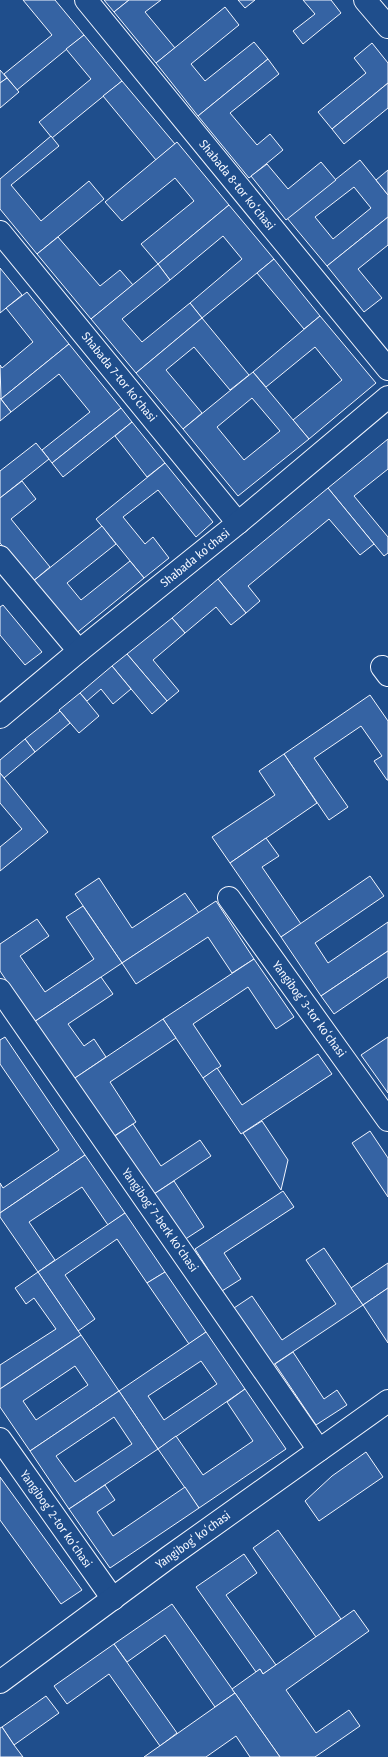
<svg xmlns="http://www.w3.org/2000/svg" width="388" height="1757" font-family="'Fira Sans Condensed',sans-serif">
<rect width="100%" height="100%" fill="#1f4e8c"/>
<g fill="#3563a3" stroke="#f2f6ff" fill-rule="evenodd">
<path d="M23 0H55L84 35 17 90 4 74 52 35Z"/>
<path d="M104 0H129L114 12Z"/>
<path d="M129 0H161L145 12 175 48 156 63 114 12Z"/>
<path d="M238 0H255L245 8Z"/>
<path d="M303 0H331L341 13 303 44 293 31 315 14Z"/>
<path d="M225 7 239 25 191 64 205 81 254 42 268 59 198 116 156 63Z"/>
<path d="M84 35 122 81 52 138 39 122 91 79 66 49Z"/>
<path d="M372 43 388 63V83L332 129 318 112 366 73 354 58Z"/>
<path d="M268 59 279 74 230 113 257 145 270 134 283 150 249 178 198 116Z"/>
<path d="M0 70 7 78 0 83Z"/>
<path d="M7 78 19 92 0 108V83Z"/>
<path d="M122 81 175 144 156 160 103 96Z"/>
<path d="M388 83V108L344 144 332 129Z"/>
<path d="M51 136 59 146 11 185 41 221 89 181 104 199 37 254 0 209V179Z"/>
<path d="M177 142 229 205 158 264 141 244 194 201 175 178 122 221 105 202Z"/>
<path d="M360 160 388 195V217L327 266 287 218ZM354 187 371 208 333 239 315 217Z"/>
<path d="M321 162 336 180 286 220 251 176 267 164 288 189Z"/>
<path d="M388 170V195L376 180Z"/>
<path d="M229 205 274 259 202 318 190 303 242 259 223 236 170 280 158 264Z"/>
<path d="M388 217V245L358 269 382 298 364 312 327 266Z"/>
<path d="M58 237 100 286 120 270 133 285 91 319 37 254Z"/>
<path d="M274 259 320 316 304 329 257 273Z"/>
<path d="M158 264 170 280 122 319 142 342 190 303 202 318 136 373 91 319Z"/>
<path d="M0 268 22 295 0 313Z"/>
<path d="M27 292 69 344 1 399 0 365 2 368 33 342 6 308Z"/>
<path d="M320 316 376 383 309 439 293 420 342 380 315 347 266 387 253 372Z"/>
<path d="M202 318 249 375 230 390 194 347 166 370 202 413 183 429 136 373Z"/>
<path d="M69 344 121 408 52 463 42 450 90 412 59 374 11 412 1 399Z"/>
<path d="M253 372 309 439 238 496 183 429ZM252 398 280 431 244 460 217 427Z"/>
<path d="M0 398 11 412 0 421Z"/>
<path d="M121 408 132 422 63 477 52 463Z"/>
<path d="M132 422 165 463 147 477 115 436Z"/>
<path d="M388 439V469L354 496 388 537V553L384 556 328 488Z"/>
<path d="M36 443 49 459 0 498V471Z"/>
<path d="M165 463 213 522 196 537 158 490 123 517 145 544 153 537 169 558 144 578 96 519Z"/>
<path d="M22 481 36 499 11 519 50 567 32 582 0 543V498Z"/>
<path d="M328 488 374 544 360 555 329 519 248 586 260 601 246 613 218 579Z"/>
<path d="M102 526 116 544 67 583 81 600 130 561 144 578 74 635 32 582Z"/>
<path d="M218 579 246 613 231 625 216 607 185 633 172 618Z"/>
<path d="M3 605 42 652 25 665 0 635V607Z"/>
<path d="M172 618 185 633 153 660 179 691 167 701 127 654Z"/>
<path d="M127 654 167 701 152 714 112 666Z"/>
<path d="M112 666 131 689 113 704 101 689 87 701 80 693Z"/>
<path d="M80 693 99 716 79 733 59 710Z"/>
<path d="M370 695 388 721V780H387L374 761 382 756 361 726 314 758 348 807 329 820 284 754Z"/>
<path d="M60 711 70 723 35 752 25 739Z"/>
<path d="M25 739 35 752 4 778 0 773V760Z"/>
<path d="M284 754 317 803 230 863 212 837 275 795 259 771Z"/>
<path d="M0 773 48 832 0 871V847L22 829 0 803Z"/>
<path d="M266 838 279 856 262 867 301 924 281 937 230 863Z"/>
<path d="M370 876 384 896 315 943 328 963 388 922V951L321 996 281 937Z"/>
<path d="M99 878 132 928 185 893 199 913 122 963 75 894Z"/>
<path d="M216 901 254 959 232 973 208 937 136 984 122 963Z"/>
<path d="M83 906 122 963 34 1022 0 971V944L37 919 49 936 20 956 45 992 94 959 66 917Z"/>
<path d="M388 951V977L334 1014 321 996Z"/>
<path d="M254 959 294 1017 276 1029 248 987 193 1024 221 1066 203 1078 163 1019Z"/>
<path d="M101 977 113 994 68 1024 84 1046 94 1039 106 1057 72 1080 34 1022Z"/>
<path d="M163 1019 176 1038 110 1082 136 1122 111 1138 72 1080Z"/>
<path d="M5 1037 85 1155 0 1213V1183L3 1188 59 1150 0 1064V1040Z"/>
<path d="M388 1037V1093L361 1055Z"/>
<path d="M318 1054 332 1074 241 1134 203 1078 217 1068 242 1105Z"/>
<path d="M262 1121 288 1160 281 1190 243 1133Z"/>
<path d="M133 1124 161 1166 200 1140 211 1156 154 1194 115 1136Z"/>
<path d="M370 1131 388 1158V1197L352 1143Z"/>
<path d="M85 1155 125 1213 108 1225 82 1187 29 1222 55 1260 38 1272 0 1217V1213Z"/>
<path d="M174 1181 204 1227 184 1240 154 1194Z"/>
<path d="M283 1191 294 1207 224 1253 241 1279 222 1291 195 1249Z"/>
<path d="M125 1213 165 1272 147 1283 117 1239 65 1275 95 1319 78 1331 38 1272Z"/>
<path d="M324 1248 363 1305 273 1365 234 1308 252 1296 282 1340 336 1304 306 1260Z"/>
<path d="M388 1263V1288L363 1305 351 1288Z"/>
<path d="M38 1272 81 1335 0 1389V1365L56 1329 34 1298 26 1304 15 1288Z"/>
<path d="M165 1272 206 1332 189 1344 147 1283Z"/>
<path d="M388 1288V1343L363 1305Z"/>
<path d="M206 1332 245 1389 158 1449 119 1391ZM201 1361 217 1384 164 1420 148 1396Z"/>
<path d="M81 1335 119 1391 30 1451 0 1407V1389ZM75 1366 88 1385 36 1420 23 1401Z"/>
<path d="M293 1352 324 1399 337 1390 347 1405 316 1425 275 1364Z"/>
<path d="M245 1389 286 1449 199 1508 158 1449 176 1436 203 1475 253 1441 227 1402Z"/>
<path d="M119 1391 158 1449 69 1509 30 1451ZM114 1417 132 1444 75 1482 56 1456Z"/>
<path d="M366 1452 383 1477 319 1521 305 1501 332 1476Z"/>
<path d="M0 1477 82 1590 61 1604 0 1520Z"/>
<path d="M105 1485 115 1500 97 1512 113 1536 185 1487 199 1508 110 1568 69 1509Z"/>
<path d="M278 1530 341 1619 316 1637 253 1548Z"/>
<path d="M244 1554 257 1573 226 1595 276 1665 263 1674 260 1669 256 1672 196 1587Z"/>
<path d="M172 1604 235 1693 215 1707 165 1635 127 1662 114 1644Z"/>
<path d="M354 1610 369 1631 286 1690 316 1733 349 1710 360 1726 315 1757H280L232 1689 260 1669 263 1674Z"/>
<path d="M114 1644 177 1733 160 1746 109 1674 67 1704 54 1686Z"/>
<path d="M235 1693 280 1757H250L236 1736 206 1757H144Z"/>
<path d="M46 1696 59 1713 14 1745 2 1727Z"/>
<path d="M2 1727 14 1745 23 1757H0V1728Z"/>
</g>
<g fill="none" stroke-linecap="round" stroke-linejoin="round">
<defs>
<g id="minor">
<path d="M86 0 388 369"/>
<path d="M365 0 388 27"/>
<path d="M0 232 238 523"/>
<path d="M0 557 79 651"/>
<path d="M382 667 388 675"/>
<path d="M0 717 79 651 238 523 388 397"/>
<path d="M229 898 388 1120"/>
<path d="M0 990 319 1450"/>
<path d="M0 1439 113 1599"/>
<path d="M0 1682 169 1557 388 1401"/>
</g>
</defs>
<use href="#minor" stroke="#f2f6ff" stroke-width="24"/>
<use href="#minor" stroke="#1f4e8c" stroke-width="22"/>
</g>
<g text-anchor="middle" stroke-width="3" stroke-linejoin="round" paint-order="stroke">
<g font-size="12" fill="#f2f6ff" stroke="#1f4e8c">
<text transform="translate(237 185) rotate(51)" y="4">Shabada 8-tor koʻchasi</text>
<text transform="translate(119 377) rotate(51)" y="4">Shabada 7-tor koʻchasi</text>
<text transform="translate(195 558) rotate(-39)" y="4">Shabada koʻchasi</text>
<text transform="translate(309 1009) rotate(54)" y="4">Yangibogʻ 3-tor koʻchasi</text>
<text transform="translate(160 1220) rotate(55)" y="4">Yangibogʻ 7-berk koʻchasi</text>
<text transform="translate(56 1519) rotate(55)" y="4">Yangibogʻ 2-tor koʻchasi</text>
<text transform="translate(193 1540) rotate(-36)" y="4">Yangibogʻ koʻchasi</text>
</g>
</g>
</svg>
